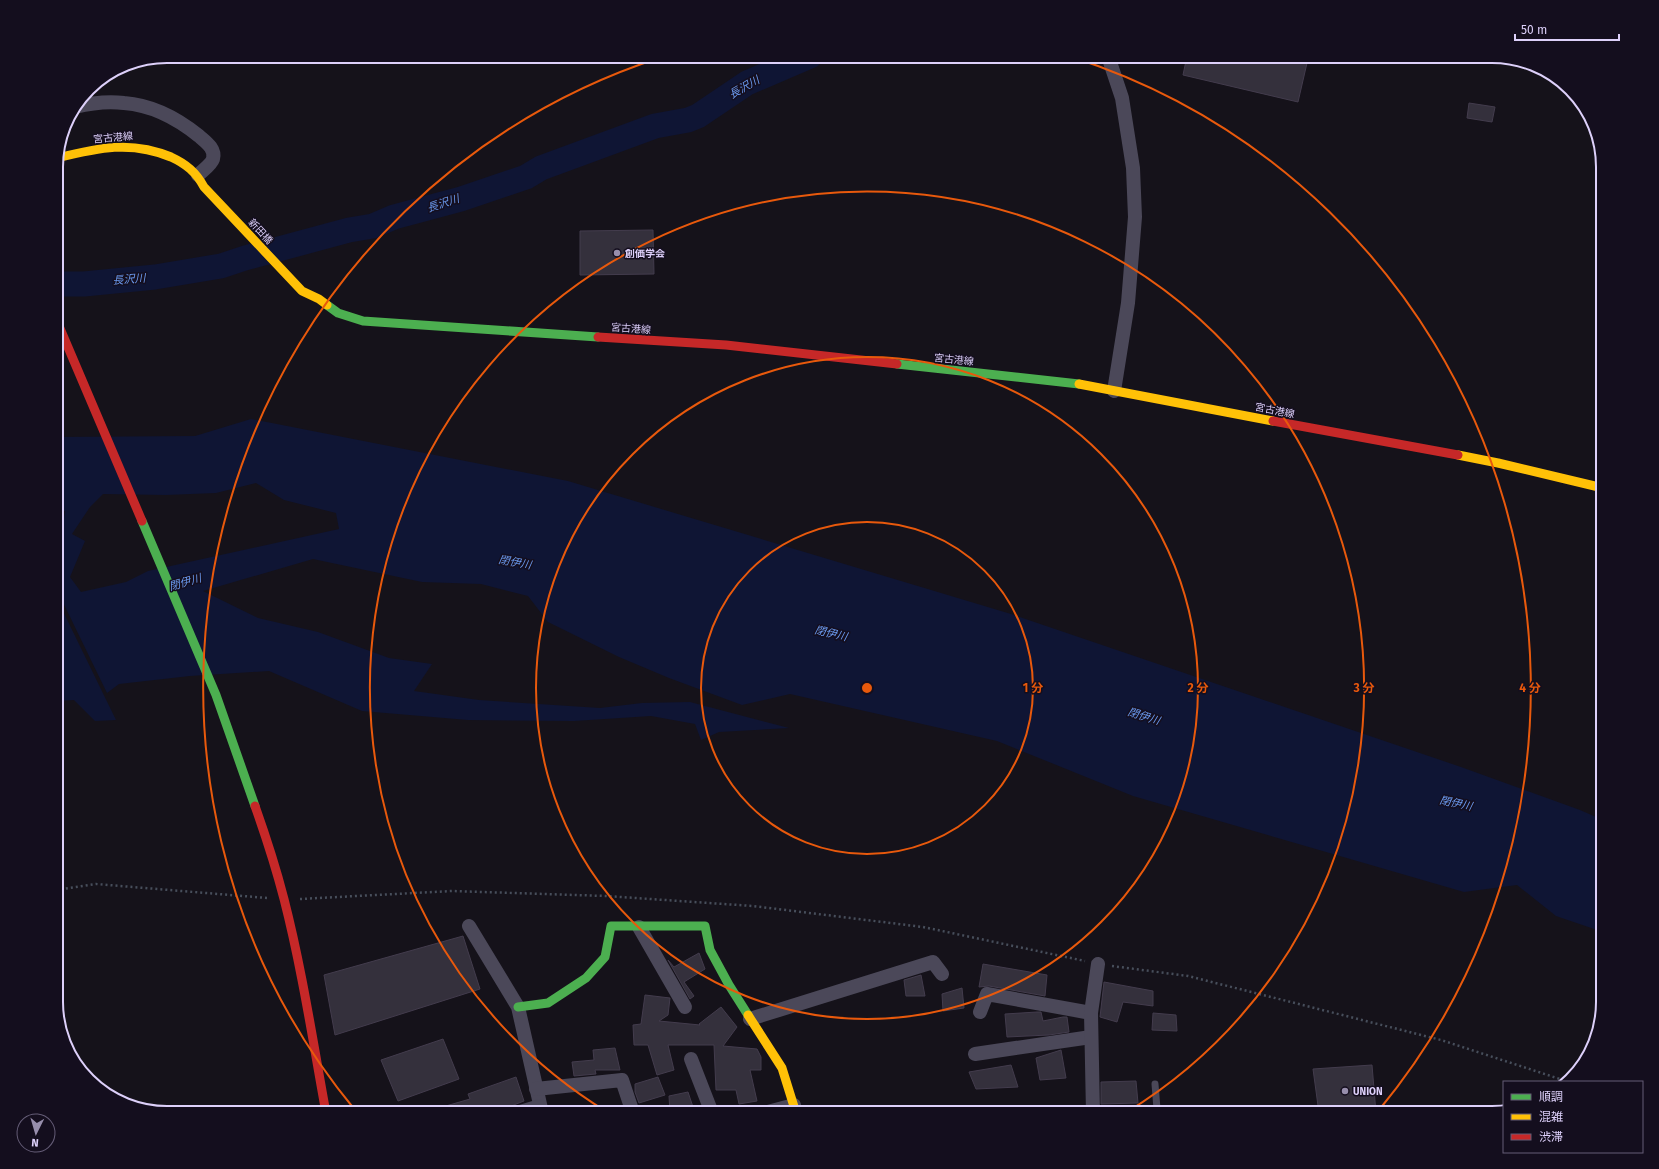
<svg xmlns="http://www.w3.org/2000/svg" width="1659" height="1169" font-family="'Fira Sans','Noto Sans JP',sans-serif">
<rect width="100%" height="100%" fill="#15121a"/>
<g fill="#0f1534" fill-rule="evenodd">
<path d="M251 419 568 481 1011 614 1461 767 1580 810 1603 820V932L1556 916 1517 885 1464 892 1133 796 997 741 790 694 742 705 669 678 619 657 548 622 528 596 481 584 422 582 313 559 203 591 258 618 318 632 389 658 432 664 414 691 479 700 600 708 642 703 690 702 789 728 719 732 701 740 695 724 651 716 574 721 468 720 362 711 269 671 190 676 119 684 107 693 56 588V536L62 531 65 511 56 514V437L195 436ZM256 483 284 500 336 513 339 529 148 571 126 582 81 592 70 577 85 541 72 534 90 507 103 494 166 495 216 493Z"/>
<path d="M56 597 116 720 95 721 74 700 56 701Z"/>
</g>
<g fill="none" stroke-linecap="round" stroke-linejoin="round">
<path stroke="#0f1534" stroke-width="25" d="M56 284H84L155 277 221 266 245 258 349 230 373 226 394 217 461 199 526 177 541 168 655 126 688 120 698 116 747 83 810 56"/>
</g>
<g fill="#34303c" stroke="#433c4d">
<path d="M1187 56H1275L1307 63 1298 102 1183 75Z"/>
<path d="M1469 103 1495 107 1492 122 1467 118Z"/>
<path d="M653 230 654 274 580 275V231Z"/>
<path d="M463 936 480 989 335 1035 324 975Z"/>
<path d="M699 953 705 969 684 982 694 996 690 999 668 960 674 967Z"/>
<path d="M983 964 1047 975 1045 996 989 986 979 987Z"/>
<path d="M921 975 925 996H906L904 980Z"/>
<path d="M1104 982 1153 991V1006L1123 1002 1117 1022 1100 1017Z"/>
<path d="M962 988 964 1008 943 1011 942 994Z"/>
<path d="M645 995 670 998 668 1015 659 1021 700 1025 699 1024 721 1007 737 1027 723 1046 757 1049 761 1057V1070H750L757 1101 739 1104 736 1090H716L714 1045H668L674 1070 657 1075 648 1045H634L633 1025 641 1024Z"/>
<path d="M1037 1012H1041L1043 1021 1063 1017H1067L1069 1032 1049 1035 1007 1037 1005 1014Z"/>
<path d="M1153 1013 1176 1015 1177 1031 1152 1030Z"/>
<path d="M443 1039 459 1079 398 1101 381 1060Z"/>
<path d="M615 1048 620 1070H595L596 1074 574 1076 572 1062 594 1060 593 1050Z"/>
<path d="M1061 1050 1066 1078 1040 1080 1036 1058Z"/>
<path d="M1011 1065 1018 1087 976 1089 969 1072Z"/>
<path d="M1372 1065 1376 1113H1319L1313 1069Z"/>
<path d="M516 1077 524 1101 493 1113H432V1110L470 1099 468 1094Z"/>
<path d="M658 1077 665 1095 639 1103 635 1092V1084Z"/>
<path d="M1136 1081 1138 1103 1101 1104V1082Z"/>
<path d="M688 1092 695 1113H670L669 1096Z"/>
</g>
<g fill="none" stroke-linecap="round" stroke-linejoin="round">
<g stroke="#474e5b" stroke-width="2.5" stroke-dasharray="2 3" stroke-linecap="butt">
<path d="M56 890 96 884 267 898"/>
<path d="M300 899 452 891 606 896 753 906 923 927 1085 961"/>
<path d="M1112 966 1188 976 1441 1040 1566 1081"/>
</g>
<path stroke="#4b4859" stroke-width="7" d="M1133 1113 1157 1109 1155 1084"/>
<g stroke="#4b4859" stroke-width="14">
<path d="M1108 56 1122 98 1133 168 1135 217 1128 303 1114 391"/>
<path d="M75 107C91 103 108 101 124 103 152 105 178 119 199 136 206 142 216 149 213 159 211 165 203 170 198 175"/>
<path d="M469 926 518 1007 542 1113"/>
<path d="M639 927 685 1007"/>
<path d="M980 1012 987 994 1091 1013"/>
<path d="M750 1019 933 962 942 974"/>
<path d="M975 1054 1091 1037"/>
<path d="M691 1059 712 1113"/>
<path d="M536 1089 622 1080 633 1113"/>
<path d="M517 1113 540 1106"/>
<path d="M764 1113 794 1105"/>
<path d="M1093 1113 1091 1013 1098 964"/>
</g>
<g stroke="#4caf50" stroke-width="9">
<path d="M327 305 338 313 363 321 598 337"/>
<path d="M897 364 1079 384"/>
<path d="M142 521 216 695 255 806"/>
<path d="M518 1007 548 1003 586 978 605 957 611 926H705L710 950 729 985 748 1015"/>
</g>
<g stroke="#ffc107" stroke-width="9">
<path d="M57 158C98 148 131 140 171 157 186 164 196 172 204 187L302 291 319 299 327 305"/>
<path d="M1079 384 1273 421"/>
<path d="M1458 455 1498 463 1603 488"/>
<path d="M748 1015 782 1068 796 1113"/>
</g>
<g stroke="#c62828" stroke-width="9">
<path d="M56 319 142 521"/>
<path d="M598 337 726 345 897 364"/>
<path d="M1273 421 1458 455"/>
<path d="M255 806C266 837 276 868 284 899 302 969 313 1042 326 1113"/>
</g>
</g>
<g fill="none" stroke="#e8590c" stroke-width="2">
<circle cx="867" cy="688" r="166"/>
<circle cx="867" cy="688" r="331"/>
<path d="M607 1112A497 497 0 1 1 1127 1112"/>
<path d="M355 1110A663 663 0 0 1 662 57M1072 57A663 663 0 0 1 1379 1110"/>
</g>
<g fill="#978eac" stroke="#140e1e" stroke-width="1.5">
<circle cx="617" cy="253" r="4"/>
<circle cx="1345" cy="1091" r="4"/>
</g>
<g text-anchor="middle" stroke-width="3" stroke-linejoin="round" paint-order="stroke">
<g font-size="10" fill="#ddd0fa" stroke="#140e1e">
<text transform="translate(113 137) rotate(-5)" y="4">宮古港線</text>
<text transform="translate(261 231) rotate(47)" y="4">新田橋</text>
<text transform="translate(631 328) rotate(4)" y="4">宮古港線</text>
<text transform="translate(954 359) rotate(6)" y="4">宮古港線</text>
<text transform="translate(1275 410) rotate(11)" y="4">宮古港線</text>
</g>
<g font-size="10" font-weight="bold" fill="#ddd0fa" stroke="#140e1e" text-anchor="start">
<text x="625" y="257">創価学会</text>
<text x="1353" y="1095">UNION</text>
</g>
<g font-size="11" font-style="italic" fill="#6a99ee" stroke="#140e1e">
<text transform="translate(744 87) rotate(-30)" y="4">長沢川</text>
<text transform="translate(443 203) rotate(-18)" y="4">長沢川</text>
<text transform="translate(129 279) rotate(-4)" y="4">長沢川</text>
<text transform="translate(515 562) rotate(10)" y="4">閉伊川</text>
<text transform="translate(185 582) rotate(-16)" y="4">閉伊川</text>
<text transform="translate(831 633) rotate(13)" y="4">閉伊川</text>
<text transform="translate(1144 716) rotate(17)" y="4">閉伊川</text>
<text transform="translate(1456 803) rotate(12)" y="4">閉伊川</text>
</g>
</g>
<path d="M0 0H1659V1169H0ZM167 63H1492A104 104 0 0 1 1596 167V1002A104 104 0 0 1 1492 1106H167A104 104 0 0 1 63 1002V167A104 104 0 0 1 167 63Z" fill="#140e1e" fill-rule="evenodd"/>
<path fill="none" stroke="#ddd0fa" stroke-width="2" d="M167 63H1492A104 104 0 0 1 1596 167V1002A104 104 0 0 1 1492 1106H167A104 104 0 0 1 63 1002V167A104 104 0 0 1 167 63Z"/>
<circle cx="867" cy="688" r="6" fill="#e8590c" stroke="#140e1e" stroke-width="2"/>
<g font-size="12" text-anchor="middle" font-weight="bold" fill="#e8590c" stroke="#140e1e" stroke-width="3" stroke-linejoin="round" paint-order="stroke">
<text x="1033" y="692">1 分</text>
<text x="1198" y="692">2 分</text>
<text x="1364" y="692">3 分</text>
<text x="1530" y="692">4 分</text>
</g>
<rect x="1503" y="1081" width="140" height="72" fill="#140e1e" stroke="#645c76"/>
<rect x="1511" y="1094" width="20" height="6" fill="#4caf50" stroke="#645c76"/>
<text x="1539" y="1101" font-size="12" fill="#ddd0fa">順調</text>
<rect x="1511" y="1114" width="20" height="6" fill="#ffc107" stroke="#645c76"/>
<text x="1539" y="1121" font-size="12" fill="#ddd0fa">混雑</text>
<rect x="1511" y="1134" width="20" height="6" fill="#c62828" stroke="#645c76"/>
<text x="1539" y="1141" font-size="12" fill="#ddd0fa">渋滞</text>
<g transform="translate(36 1133) rotate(185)"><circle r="19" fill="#140e1e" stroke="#645c76"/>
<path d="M0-3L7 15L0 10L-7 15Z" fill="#978eac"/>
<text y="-6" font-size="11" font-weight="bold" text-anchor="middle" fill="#ddd0fa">N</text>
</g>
<path d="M1515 34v6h104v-6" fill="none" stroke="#ddd0fa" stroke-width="2"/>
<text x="1521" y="34" font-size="12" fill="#ddd0fa" stroke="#140e1e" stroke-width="3" paint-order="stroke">50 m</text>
</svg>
